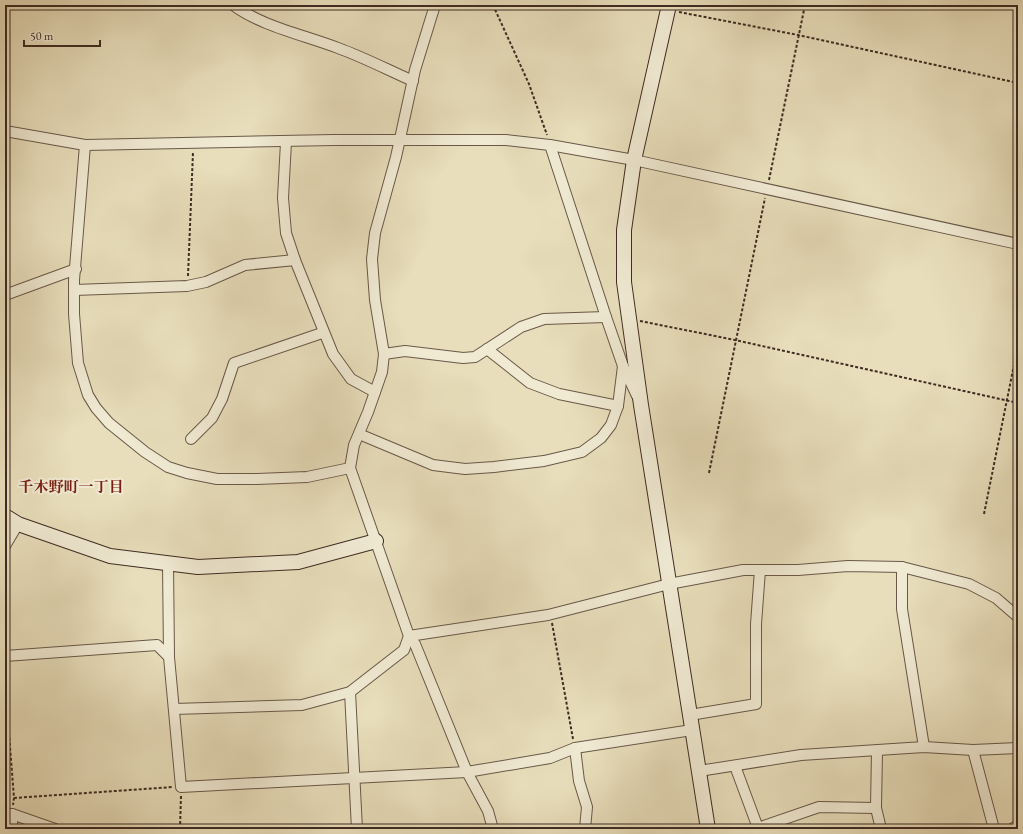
<svg xmlns="http://www.w3.org/2000/svg" width="1023" height="834" font-family="'EB Garamond','Noto Serif JP',serif">
<rect width="100%" height="100%" fill="#e8debb"/>
<filter id="stains"><feTurbulence type="fractalNoise" baseFrequency=".005" numOctaves="4"/><feColorMatrix values="0 0 0 0 .2 0 0 0 0 .09 0 0 0 0 .02 0 0 0 .5 -.17"/></filter>
<radialGradient id="worn" r=".72"><stop offset=".6" stop-color="#630" stop-opacity="0"/><stop offset="1" stop-color="#630" stop-opacity=".3"/></radialGradient>
<g fill="none" stroke-linecap="round" stroke-linejoin="round">
<defs>
<g id="street">
<path d="M233 5C261 26 304 35 338 48 363 57 388 70 413 81"/>
<path d="M435 5 415 70 396 157 375 233 372 259 375 300 384 354 382 372 368 412 354 445 350 468 409 636 415 644 467 772 488 811 493 829"/>
<path d="M5 131 85 145 334 140H506L550 145 634 160 1018 244"/>
<path d="M286 142 283 198 286 233 295 260 333 354 351 379 375 392"/>
<path d="M85 145 74 280V314L78 363 88 395 96 408 109 423 145 452 168 467 187 473 217 479H257L307 477 350 468"/>
<path d="M550 145 606 317 623 366 637 396"/>
<path d="M74 290 187 286 206 282 245 265 295 260"/>
<path d="M5 295 76 269"/>
<path d="M487 349 530 383 559 394 618 406"/>
<path d="M384 354 405 351 463 358 475 357 521 327 544 319 606 317"/>
<path d="M359 434 433 465 465 469 494 467 544 461 582 452 601 438 611 425 618 406 623 366"/>
<path d="M191 439 212 418 222 399 234 363 322 333"/>
<path d="M5 546 18 524"/>
<path d="M168 563 169 657"/>
<path d="M902 567V609L924 747"/>
<path d="M409 636 548 615 669 584 743 570H798L848 566 902 567 969 584 996 598 1018 617"/>
<path d="M5 656 157 645 169 657 181 787 467 772 550 758 575 748 692 730"/>
<path d="M350 692 357 829"/>
<path d="M174 709 302 705 350 692 404 650 409 636"/>
<path d="M690 715 756 704V624L760 570"/>
<path d="M575 748 579 781 587 807 585 829"/>
<path d="M973 750 994 829"/>
<path d="M877 751 876 808 881 829"/>
<path d="M735 766 758 828 819 807 876 808"/>
<path d="M699 771 801 755 924 747 973 750 1018 748"/>
<path d="M5 814H12L55 829"/>
<path d="M12 814V829"/>
<path d="M1012 829 1018 825"/>
</g>
<g id="secondary">
<path d="M669 5 634 160 624 230V282L641 405 708 829"/>
<path d="M5 516 18 524 110 556 198 567 298 562 376 541"/>
</g>
</defs>
<use href="#street" stroke="#695849" stroke-width="12"/>
<use href="#secondary" stroke="#3f2b23" stroke-width="16"/>
<g stroke="#3f2b23" stroke-width="2" stroke-dasharray="3 2" stroke-linecap="butt">
<path d="M493 5 529 84 547 135"/>
<path d="M648 5 657 7"/>
<path d="M679 12 798 35 1018 83"/>
<path d="M769 180 805 5"/>
<path d="M188 276 193 152"/>
<path d="M640 321 735 340 1018 403"/>
<path d="M709 473 765 198"/>
<path d="M984 514 1018 345"/>
<path d="M552 623 573 739"/>
<path d="M5 683 14 798 13 805"/>
<path d="M14 798 173 787"/>
<path d="M180 829 181 795"/>
</g>
<use href="#street" stroke="#f0ead3" stroke-width="10"/>
<use href="#secondary" stroke="#f0ead3" stroke-width="14"/>
</g>
<g text-anchor="middle" stroke-width="4" stroke-linejoin="round" paint-order="stroke">
<g font-size="15" font-weight="bold" fill="#7a1f14" stroke="#f0ead3">
<text x="71" y="492">千木野町一丁目</text>
</g>
</g>
<rect width="1023" height="834" fill="none" stroke="#e8debb" stroke-width="20"/>
<rect x="6" y="6" width="1011" height="822" fill="none" stroke="#3f2b23" stroke-width="2"/>
<rect x="10" y="10" width="1003" height="814" fill="none" stroke="#3f2b23"/>
<path d="M24 40v6h76v-6" fill="none" stroke="#3f2b23" stroke-width="2"/>
<text x="30" y="40" font-size="12" fill="#3f2b23" stroke="#f0ead3" stroke-width="3" paint-order="stroke">50 m</text>
<rect width="100%" height="100%" filter="url(#stains)"/>
<rect width="100%" height="100%" fill="url(#worn)"/>
</svg>
